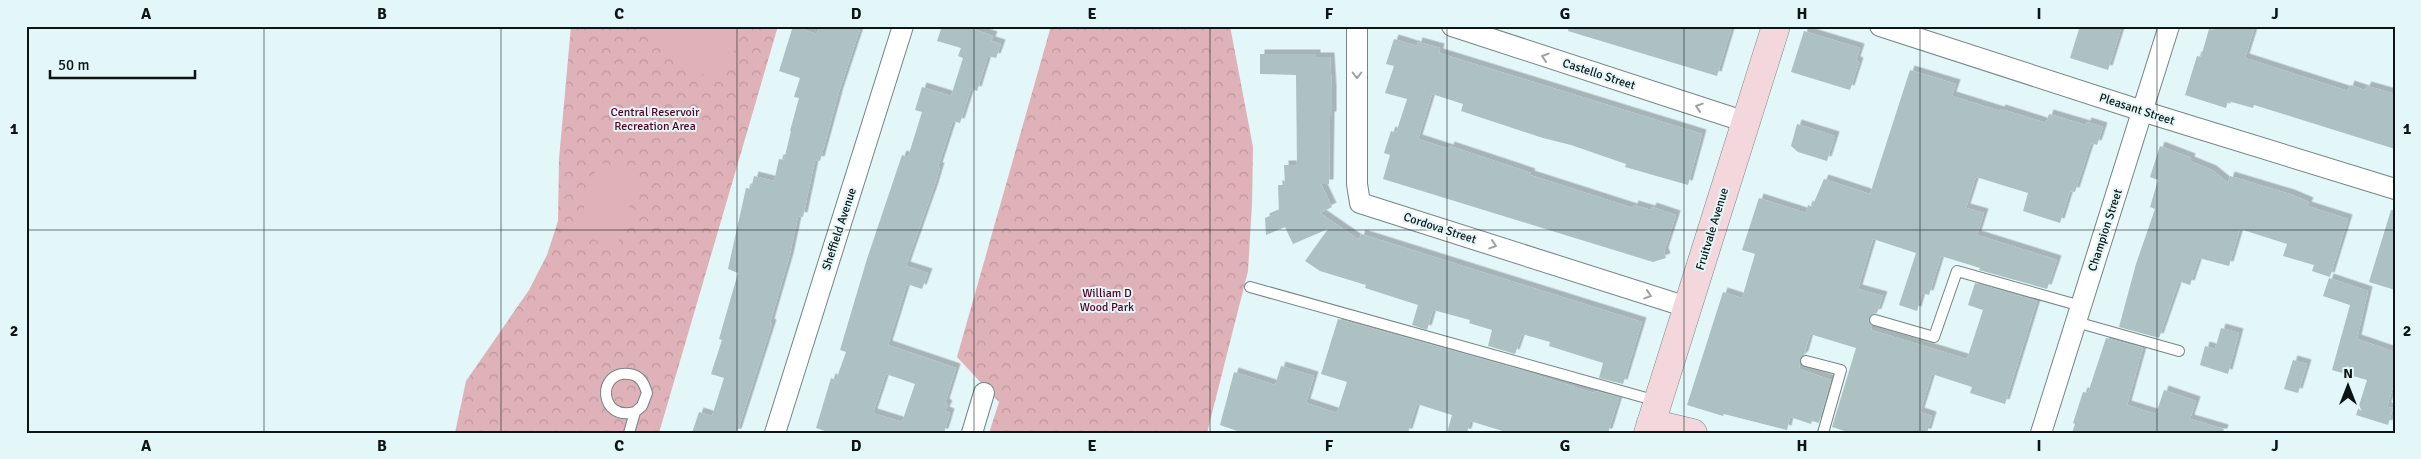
<svg xmlns="http://www.w3.org/2000/svg" width="2421" height="459" font-family="Signika,sans-serif">
<defs>
<pattern id="forest-crowns" width="20" height="18" patternUnits="userSpaceOnUse" patternTransform="scale(1.25)"><rect width="20" height="18" fill="#dfb1b9"/><path d="M2 6a3 3 0 1 1 6 0M12 15a3 3 0 1 1 6 0" fill="none" stroke="#be979e"/></pattern>
<filter id="shadow"><feDropShadow dx="4.5" dy="-4.5" stdDeviation="0" flood-color="#0004"/></filter>
</defs>
<rect width="100%" height="100%" fill="#e3f6f8"/>
<g fill="url(#forest-crowns)">
<path d="M571 26H778L659 433H455L466 381 529 290 547 255 558 221 559 159Z"/>
<path d="M1051 26H1230L1253 147 1252 204 1248 271 1207 433H989L999 402 957 357Z"/>
</g>
<g fill="#dfb1b9">
<path d="M642 26H744L722 83C697 72 655 51 642 26Z"/>
<path d="M598 162 640 174 617 247 576 234Z"/>
</g>
<g fill="#adc0c2" fill-rule="evenodd" filter="url(#shadow)">
<path d="M793 26 817 34 820 26H861L839 92 820 161 815 160 803 217 798 216 789 258 770 323 772 324 737 433H692L699 412 712 416 724 378 711 374 722 340 719 339 738 273 728 269 746 188 751 189 754 176 774 181 779 159 784 160 791 131H790L799 98 794 97 800 78 779 71Z"/>
<path d="M942 26H965L993 36 991 41 1001 44 996 58 988 56 977 91 971 89 960 123 953 121 938 167H940L934 187 906 266 928 273 922 289 907 284 888 345 956 368 945 403 948 405 945 411 950 413 944 433H831L816 428 831 378 836 380 846 352 840 350 867 259 902 155 908 157 922 112 915 110 922 87 951 96 963 58 958 56 961 48 937 41ZM886 374 915 384 902 422 873 413Z"/>
<path d="M1569 26H1732L1717 76 1568 31Z"/>
<path d="M2080 26H2122L2108 70 2070 58Z"/>
<path d="M2215 26H2255L2245 58 2348 91 2350 85 2365 90 2367 86 2395 94V149L2254 105 2253 108 2228 101 2226 108 2185 95 2197 56 2201 57 2209 29 2214 30Z"/>
<path d="M1804 31 1860 48 1856 61 1859 62 1850 90 1791 72Z"/>
<path d="M1394 39 1417 46 1418 42 1440 48 1439 53 1702 134 1688 185 1625 167 1626 164 1571 145 1543 138 1461 111 1463 104 1432 94 1418 139 1449 149 1450 146 1531 173 1530 175 1633 208 1634 205 1651 210 1652 207 1676 215 1664 252 1666 258 1653 262 1383 179 1390 155 1384 153 1391 131 1396 133 1407 99 1385 93 1394 66 1386 64Z"/>
<path d="M1260 54H1316V57H1330L1332 91V116H1330L1329 184H1321L1332 207 1320 213 1359 240 1361 234 1642 322 1623 384 1599 378 1603 363 1549 346 1550 342 1522 334 1515 354 1488 346 1492 330 1469 323 1470 320 1433 310 1427 330 1412 325 1418 305 1365 288 1366 285 1320 271 1305 261 1328 229 1293 244 1285 227 1266 235 1265 218 1279 212 1278 185H1285L1284 165H1297L1296 75 1260 74Z"/>
<path d="M1910 70 1956 84 1952 96 2000 111 2001 109 2046 123 2049 114 2086 125 2087 122 2103 127 2097 145 2091 143 2075 192 2070 191 2060 223 2023 211 2028 193 1976 177 1966 208 1984 213 1977 235 2057 260 2047 289 1979 270 1980 268 1941 256 1929 295 1922 293 1917 311 1899 305 1916 253 1873 239 1858 289 1883 296 1877 313 1873 314 1869 318 1868 322 1872 326 1871 330 1967 359 1983 310 1968 305 1975 283 2037 301 2005 404 1970 393 1972 387 1932 374 1920 412 1932 416 1927 433H1851L1832 427 1856 348 1810 334 1804 355 1800 359 1799 369 1831 380 1819 423 1812 421 1811 424 1790 417 1787 430 1724 414 1723 416 1687 405 1723 292 1742 298 1755 254 1742 250 1759 198 1806 213 1808 205 1812 207 1824 179 1870 194Z"/>
<path d="M1797 124 1835 136 1827 161 1798 152 1791 146Z"/>
<path d="M2160 146 2191 158 2190 161 2212 170 2228 183 2230 176 2290 194 2309 202 2307 206 2348 219 2330 277 2312 271 2314 265 2283 256 2287 244 2240 229 2229 266 2199 258 2190 285 2181 282 2178 284 2159 338 2119 327 2136 264 2155 209 2150 207 2158 180 2150 177Z"/>
<path d="M2391 210H2395V290L2369 282Z"/>
<path d="M2329 278 2368 291 2357 339 2395 352V380L2387 407 2393 408 2388 425 2356 415 2367 380 2332 370 2350 305 2323 296Z"/>
<path d="M1338 319 1511 367 1594 393 1595 391 1619 397 1608 433H1509L1470 421 1467 433H1447L1452 415 1417 404 1408 433H1243L1220 425 1234 372 1275 385 1281 366 1314 376 1306 403 1337 413 1347 382 1321 374Z"/>
<path d="M2221 328 2239 333 2228 374 2200 365 2205 346 2215 349Z"/>
<path d="M2106 338 2143 348 2127 405 2156 414 2164 390 2196 401 2190 419 2224 429 2223 433H2072L2075 424 2073 423 2083 392 2088 393Z"/>
<path d="M2293 360 2307 364 2298 393 2284 389Z"/>
</g>
<g fill="none" stroke-linecap="round" stroke-linejoin="round">
<defs>
<g id="lane">
<path d="M1250 287 1657 401"/>
<path d="M1875 320 1934 337 1957 271 2081 306"/>
<path d="M2076 322 2179 351"/>
<path d="M1806 361 1841 370 1823 433"/>
<path d="M629 433 635 412 642 406 647 393C644 383 640 375 629 374 596 370 599 422 635 412"/>
</g>
<g id="street">
<path d="M1357 26V184L1360 203 1687 307"/>
<path d="M1452 26 1746 122"/>
<path d="M1880 26 2158 116 2395 189"/>
<path d="M775 433 903 26"/>
<path d="M972 433 984 393"/>
<path d="M2041 433 2169 26"/>
</g>
<g id="secondary">
<path d="M1651 423 1693 433"/>
<path d="M1648 433 1776 26"/>
</g>
</defs>
<use href="#lane" stroke="#738586" stroke-width="12"/>
<use href="#street" stroke="#738586" stroke-width="22"/>
<use href="#secondary" stroke="#738586" stroke-width="29"/>
<use href="#lane" stroke="#fff" stroke-width="10"/>
<use href="#street" stroke="#fff" stroke-width="20"/>
<use href="#secondary" stroke="#f3d7dd" stroke-width="28"/>
</g>
<defs><path id="oneway-chevron" d="M-2-3.5L2.5 0L-2 3.5" fill="none" stroke-width="1.6" stroke-linecap="round" stroke-linejoin="round" transform="scale(1.25)"/></defs>
<g stroke="#9ea1a1">
<use href="#oneway-chevron" transform="translate(1545 57) rotate(-162)"/>
<use href="#oneway-chevron" transform="translate(1357 75) rotate(90)"/>
<use href="#oneway-chevron" transform="translate(1699 107) rotate(-162)"/>
<use href="#oneway-chevron" transform="translate(1493 245) rotate(18)"/>
<use href="#oneway-chevron" transform="translate(1648 295) rotate(18)"/>
</g>
<path fill="none" stroke="#0d1414" stroke-width="1" stroke-opacity="0.55" d="M264 26V433M501 26V433M737 26V433M974 26V433M1210 26V433M1447 26V433M1684 26V433M1920 26V433M2157 26V433M26 230H2395"/>
<g text-anchor="middle" stroke-width="4" stroke-linejoin="round" paint-order="stroke">
<g font-size="12" fill="#0d1414" stroke="#e3f6f8">
<text transform="translate(1599 74) rotate(18)" y="4">Castello Street</text>
<text transform="translate(2137 109) rotate(18)" y="4">Pleasant Street</text>
<text transform="translate(1440 228) rotate(18)" y="4">Cordova Street</text>
<text transform="translate(839 229) rotate(-72)" y="4">Sheffield Avenue</text>
<text transform="translate(1712 229) rotate(-73)" y="4">Fruitvale Avenue</text>
<text transform="translate(2105 230) rotate(-72)" y="4">Champion Street</text>
</g>
<g font-size="12" fill="#560123" stroke="#e3f6f8">
<text x="655" y="116">Central Reservoir<tspan x="655" dy="14">Recreation Area</tspan></text>
<text x="1107" y="297">William D<tspan x="1107" dy="14">Wood Park</tspan></text>
</g>
</g>
<rect width="2421" height="459" fill="none" stroke="#e3f6f8" stroke-width="55"/>
<g transform="translate(2348 386)" stroke="#e3f6f8" stroke-width="4" paint-order="stroke">
<path d="M0-4L9 19L0 12L-9 19Z" fill="#0d1414"/>
<text y="-8" font-size="14" font-weight="bold" text-anchor="middle" fill="#0d1414">N</text>
</g>
<path d="M50 70v8h145v-8" fill="none" stroke="#0d1414" stroke-width="2.5"/>
<text x="58" y="70" font-size="15" fill="#0d1414" stroke="#e3f6f8" stroke-width="4" paint-order="stroke">50 m</text>
<rect x="28" y="28" width="2366" height="404" fill="none" stroke="#0d1414" stroke-width="2"/>
<g font-size="16" text-anchor="middle" font-weight="bold" fill="#0d1414">
<text x="146" y="19">A</text>
<text x="382" y="19">B</text>
<text x="619" y="19">C</text>
<text x="856" y="19">D</text>
<text x="1092" y="19">E</text>
<text x="1329" y="19">F</text>
<text x="1565" y="19">G</text>
<text x="1802" y="19">H</text>
<text x="2039" y="19">I</text>
<text x="2275" y="19">J</text>
<text x="14" y="134">1</text>
<text x="2407" y="134">1</text>
<text x="14" y="336">2</text>
<text x="2407" y="336">2</text>
<text x="146" y="451">A</text>
<text x="382" y="451">B</text>
<text x="619" y="451">C</text>
<text x="856" y="451">D</text>
<text x="1092" y="451">E</text>
<text x="1329" y="451">F</text>
<text x="1565" y="451">G</text>
<text x="1802" y="451">H</text>
<text x="2039" y="451">I</text>
<text x="2275" y="451">J</text>
</g>
</svg>
